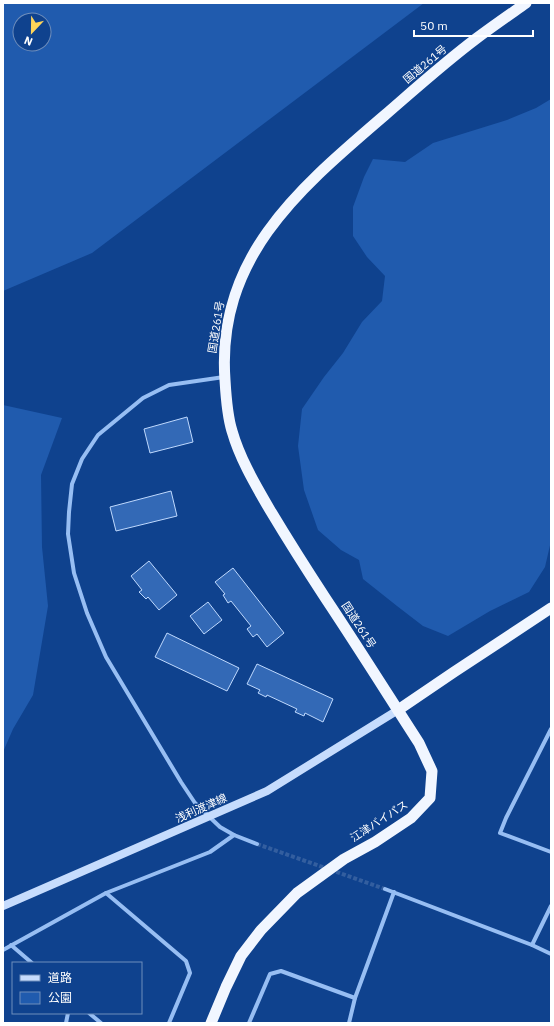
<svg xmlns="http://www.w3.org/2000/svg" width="554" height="1026" font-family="'IBM Plex Sans','Noto Sans JP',sans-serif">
<rect width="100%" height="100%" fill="#0f428e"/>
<g fill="#205bae" fill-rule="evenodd">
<path d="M3 3H424L92 253 3 291ZM20 20H44V44H20Z"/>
<path d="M551 99V541L545 567 529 592 490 611 448 636 423 626 397 606 363 579 359 560 341 550 318 530 304 490 298 446 302 409 324 377 343 353 362 322 382 301 385 276 367 257 353 236V207L364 177 373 159 405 162 433 143 507 120 536 108Z"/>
<path d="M3 405 62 418 41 475 42 547 48 606 33 695 13 729 3 752Z"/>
</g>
<g fill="#3369b6" stroke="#bfd9fe">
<path d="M187 417 193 442 150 453 144 429Z"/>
<path d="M171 491 177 516 116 531 110 507Z"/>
<path d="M149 561 177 595 159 610 148 597 146 599 139 592 142 590 131 576Z"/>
<path d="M233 568 284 633 267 647 257 634 253 637 247 629 251 626 231 601 228 603 223 595 225 594 215 582Z"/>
<path d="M208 602 222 620 204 634 190 616Z"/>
<path d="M167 633 239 668 227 691 155 657Z"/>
<path d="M257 664 333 699 323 722 305 713 304 716 295 712 297 709 267 695 266 697 258 693 260 690 247 684Z"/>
</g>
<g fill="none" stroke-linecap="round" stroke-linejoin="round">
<path stroke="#335e9f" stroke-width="4" stroke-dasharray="4 2" stroke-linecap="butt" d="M257 844 385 889"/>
<g stroke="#97bef3" stroke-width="4">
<path d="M224 377 169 385 143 398 98 435 82 459 72 484 69 512 68 534 74 573 87 613 106 657 181 782 195 803 220 827 234 835 257 844"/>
<path d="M551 729 506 818 500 833 551 852"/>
<path d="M385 889 532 945 551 954"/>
<path d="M106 893 186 961 190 973 169 1023"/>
<path d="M11 945 32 963"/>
<path d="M532 945 551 906"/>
<path d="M3 950 106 893 210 852 234 835"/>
<path d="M89 1013 101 1023"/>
<path d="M66 1023 68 1013"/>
<path d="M249 1023 270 974 281 971 355 998"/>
<path d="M349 1023 355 998 394 892"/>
</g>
<path stroke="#c6dcfd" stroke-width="8" d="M3 906 267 791 398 710"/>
<g stroke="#f1f6ff" stroke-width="11">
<path d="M398 710 454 672 551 608"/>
<path d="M211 1023 226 987 241 956 261 930 297 893 344 859 375 842 411 818 430 798 432 771 419 743C388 695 358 647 326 599 307 570 288 540 270 510 255 484 240 459 232 431 227 415 226 397 225 380 216 257 300 188 385 115 415 89 445 62 477 38 493 26 509 15 526 3"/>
</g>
</g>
<g text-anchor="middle" stroke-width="3" stroke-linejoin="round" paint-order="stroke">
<g font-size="11" fill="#fff" stroke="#0f428e">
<text transform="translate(425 64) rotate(-40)" y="4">国道261号</text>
<text transform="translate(216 327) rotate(-81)" y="4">国道261号</text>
<text transform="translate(359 625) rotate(57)" y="4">国道261号</text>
<text transform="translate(201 808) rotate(-24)" y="4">浅利渡津線</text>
<text transform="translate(379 821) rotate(-33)" y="4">江津バイパス</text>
</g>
</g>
<rect width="554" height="1026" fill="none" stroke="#ffffff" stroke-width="8"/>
<rect x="12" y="962" width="130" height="52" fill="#0f428e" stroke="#6f8ebb"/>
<rect x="20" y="975" width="20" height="6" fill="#c6dcfd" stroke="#6f8ebb"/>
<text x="48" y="982" font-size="12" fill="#ffffff">道路</text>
<rect x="20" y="992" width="20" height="12" fill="#205bae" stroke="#6f8ebb"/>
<text x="48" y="1002" font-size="12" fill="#ffffff">公園</text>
<g transform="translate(32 32) rotate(202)"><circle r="19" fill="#0f428e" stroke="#6f8ebb"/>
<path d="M0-3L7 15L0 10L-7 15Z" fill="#ffd559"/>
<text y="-6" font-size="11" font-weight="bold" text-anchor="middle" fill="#ffffff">N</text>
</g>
<path d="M414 30v6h119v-6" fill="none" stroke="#ffffff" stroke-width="2"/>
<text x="420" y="30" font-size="12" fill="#ffffff" stroke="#0f428e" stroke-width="3" paint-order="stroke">50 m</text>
</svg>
